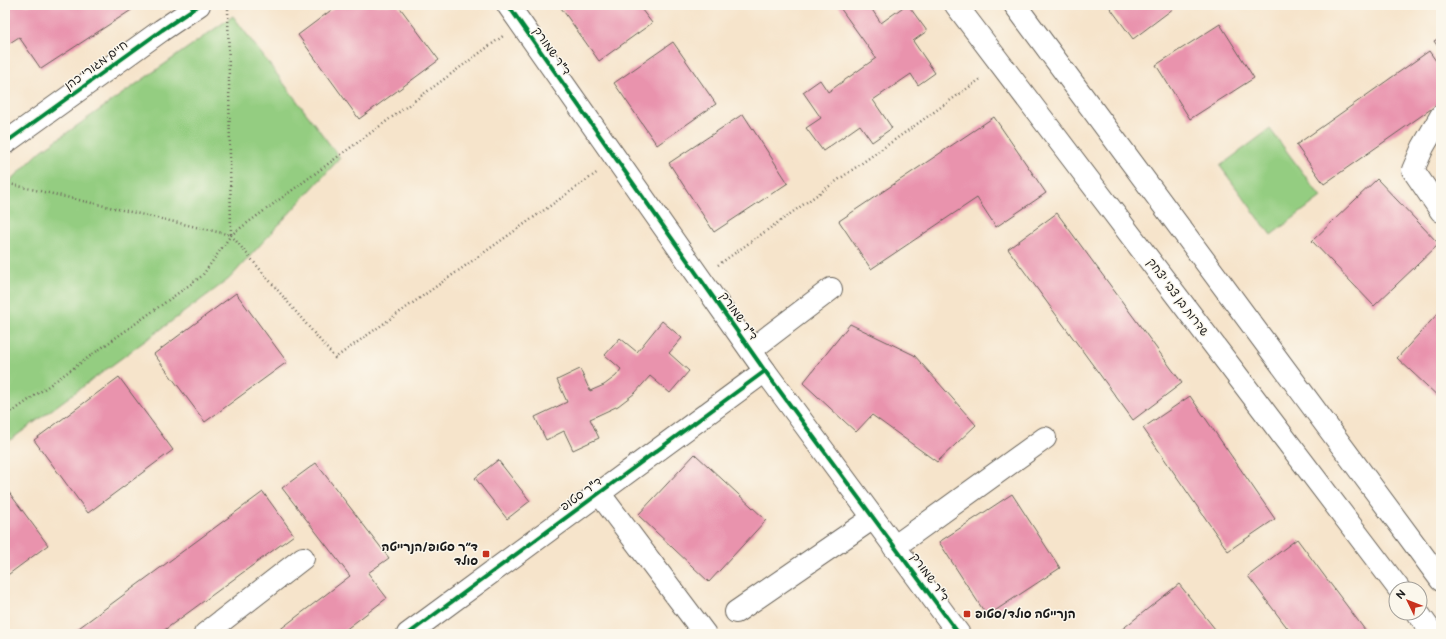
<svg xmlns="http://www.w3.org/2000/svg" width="1446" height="639" font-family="'Balsamiq Sans','Playpen Sans Hebrew',sans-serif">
<rect width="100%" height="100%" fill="#fbf7ec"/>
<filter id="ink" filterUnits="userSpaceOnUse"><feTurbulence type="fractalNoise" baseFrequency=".025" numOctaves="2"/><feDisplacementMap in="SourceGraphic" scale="8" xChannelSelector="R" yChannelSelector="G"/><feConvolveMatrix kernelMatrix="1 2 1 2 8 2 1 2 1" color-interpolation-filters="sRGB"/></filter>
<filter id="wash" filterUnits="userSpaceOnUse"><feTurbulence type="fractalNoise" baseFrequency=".012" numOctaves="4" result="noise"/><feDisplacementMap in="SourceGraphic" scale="16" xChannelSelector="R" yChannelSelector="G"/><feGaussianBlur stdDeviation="0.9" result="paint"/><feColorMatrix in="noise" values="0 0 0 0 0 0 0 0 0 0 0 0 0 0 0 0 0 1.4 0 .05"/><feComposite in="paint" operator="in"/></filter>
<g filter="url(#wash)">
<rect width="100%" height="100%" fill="#f6e4cb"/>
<g fill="#94cd81" stroke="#58744e">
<path d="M233 16 340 158 229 279 5 444V186L41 151Z"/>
<path d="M1270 129 1321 197 1271 235 1220 166Z"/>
</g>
<g id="blocks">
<g fill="#e993ad">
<path d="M5 5H139L41 69 19 37 5 46Z"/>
<path d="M338 5H398L439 60 359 119 298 35Z"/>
<path d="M559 5H638L652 23 599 61Z"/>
<path d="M838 5H869L881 23 906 5H908L927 31 913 41 935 73 918 85 911 74 873 100 892 128 872 142 860 125 823 151 806 128 821 118 803 92 820 80 828 92 876 58Z"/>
<path d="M1108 5H1178L1133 39Z"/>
<path d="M1220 24 1254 78 1190 119 1156 65Z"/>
<path d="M1441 37V51L1434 41Z"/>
<path d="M673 42 716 104 657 145 614 83Z"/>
<path d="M1429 51 1441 68V102L1324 184 1296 145Z"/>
<path d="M743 114 788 183 714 232 669 163Z"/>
<path d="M994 117 1046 193 996 227 977 198 871 269 839 221Z"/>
<path d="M1377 179 1439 244 1374 306 1312 241Z"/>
<path d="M1057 213 1182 383 1133 420 1008 249Z"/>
<path d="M236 293 287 362 205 422 154 354Z"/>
<path d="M1441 310V399L1397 358Z"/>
<path d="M662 321 682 338 669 353 689 371 670 393 650 376 635 393 618 406 590 419 599 438 573 450 564 431 546 440 535 417 567 402 557 380 580 369 590 391 604 385 616 376 621 369 605 355 620 338 637 352Z"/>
<path d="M850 324 914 355 976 425 937 462 872 415 856 432 803 383Z"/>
<path d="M119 377 173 450 88 513 34 440Z"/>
<path d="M1190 396 1275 519 1228 551 1143 428Z"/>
<path d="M695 454 766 520 709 582 638 515Z"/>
<path d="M498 460 530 501 507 519 475 478Z"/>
<path d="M316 463 389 558 368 573 387 598 340 634H274L350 576 282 488Z"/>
<path d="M5 487 48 545 5 577Z"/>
<path d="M263 492 294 535 159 634H73L72 633Z"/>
<path d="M1012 494 1060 568 987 616 939 542Z"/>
<path d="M1297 539 1326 578 1368 634H1292L1248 576Z"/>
<path d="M1179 584 1219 634H1116Z"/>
</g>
</g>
</g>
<g filter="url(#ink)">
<use href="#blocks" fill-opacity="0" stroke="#686259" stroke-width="1"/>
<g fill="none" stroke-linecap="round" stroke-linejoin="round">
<defs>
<g id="minor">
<path d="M508 5 765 371 959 634"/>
<path d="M1441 116 1423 147 1413 170 1441 211"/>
<path d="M5 143 162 30 199 5"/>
<path d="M751 350 831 289"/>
<path d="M599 493 705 634"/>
<path d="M894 547 1045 438"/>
<path d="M736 612 873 518"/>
<path d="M205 634 303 558"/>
<path d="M408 634 765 371"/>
</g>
<g id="major">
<path d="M956 5 1399 589"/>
<path d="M1015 5 1441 580"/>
<path d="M1418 613 1433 634"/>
</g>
</defs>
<use href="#minor" stroke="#686259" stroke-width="24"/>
<use href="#major" stroke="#686259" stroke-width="24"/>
<g stroke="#686259" stroke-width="2.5" stroke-dasharray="1 3" stroke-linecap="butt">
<path d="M228 5 231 234"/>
<path d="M5 183 231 235 335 358 598 172"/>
<path d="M718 265 982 78"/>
<path d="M5 417 202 276 231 235 503 36"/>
</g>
<use href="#minor" stroke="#fff" stroke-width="22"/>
<use href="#major" stroke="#fff" stroke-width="22"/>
<defs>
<g id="cycleway">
<path d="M508 5 765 371 959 634"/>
<path d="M5 143 162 30 199 5"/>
<path d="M408 634 765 371"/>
</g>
</defs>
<use href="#cycleway" stroke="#fbf7ec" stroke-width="6"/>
<use href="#cycleway" stroke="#00873e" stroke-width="4"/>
</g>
</g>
<g fill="#c8321e" stroke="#fbf7ec" stroke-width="1.5">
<rect x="482" y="550" width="8" height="8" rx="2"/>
<rect x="963" y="610" width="8" height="8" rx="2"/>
</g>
<g text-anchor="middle" stroke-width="3" stroke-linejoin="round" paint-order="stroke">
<g font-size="12" fill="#1c1c1c" stroke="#fbf7ec">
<text transform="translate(552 51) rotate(55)" y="4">ד"ר שמורק</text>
<text transform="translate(96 65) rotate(-36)" y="4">חיים מגורי כהן</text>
<text transform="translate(1178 297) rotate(53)" y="4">שדרות בן צבי יצחק</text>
<text transform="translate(739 316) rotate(55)" y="4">ד"ר שמורק</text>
<text transform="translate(581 494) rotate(-36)" y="4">ד"ר סטופ</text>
<text transform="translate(930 577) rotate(54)" y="4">ד"ר שמורק</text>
</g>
<g font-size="12" font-weight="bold" fill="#1c1c1c" stroke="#fbf7ec" text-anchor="end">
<text x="478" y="551">ד״ר סטופ/הנרייטה<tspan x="478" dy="14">סולד</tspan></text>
<text x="975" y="618" text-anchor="start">הנרייטה סולד/סטופ</text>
</g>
</g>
<rect width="1446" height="639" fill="none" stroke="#fbf7ec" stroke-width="20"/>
<g transform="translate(1408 601) rotate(313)"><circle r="19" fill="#fbf7ec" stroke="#a29f99"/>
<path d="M0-3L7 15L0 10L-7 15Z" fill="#c8321e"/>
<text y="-6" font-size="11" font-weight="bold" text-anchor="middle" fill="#1c1c1c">N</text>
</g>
</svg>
